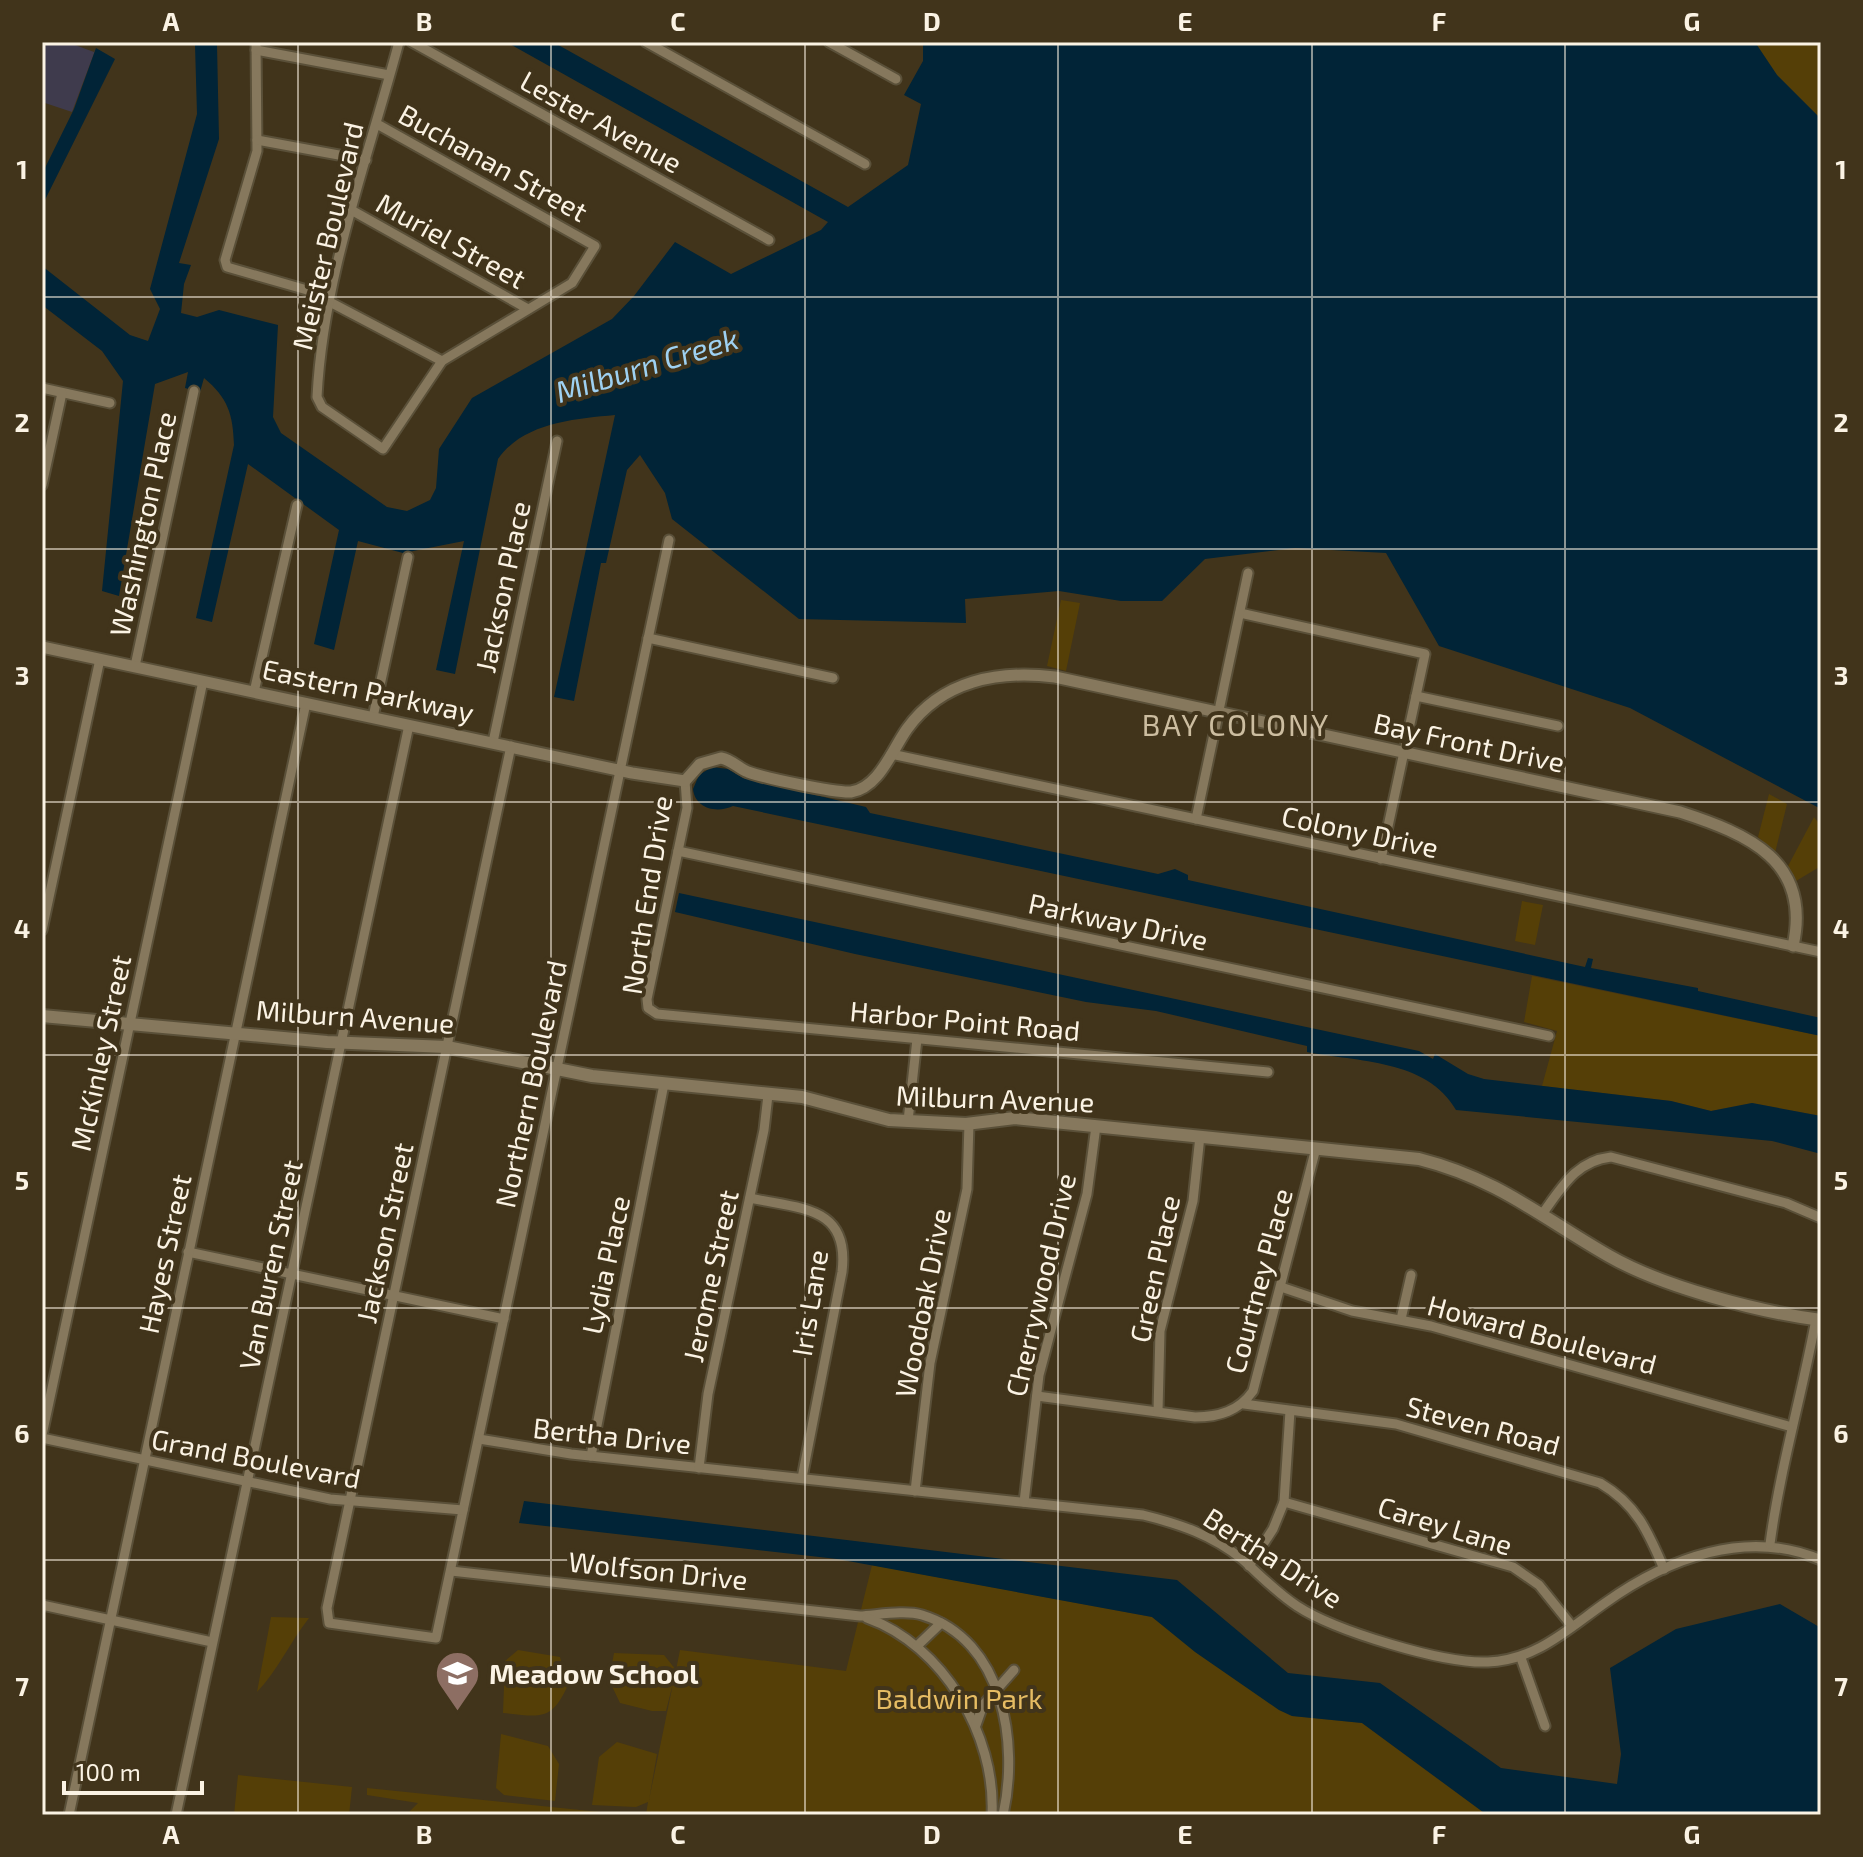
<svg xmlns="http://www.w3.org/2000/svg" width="1863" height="1857" font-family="'Exo 2',sans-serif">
<rect width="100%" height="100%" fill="#41341b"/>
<path fill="#3f3b4d" d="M47 42H67L94 52 96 48 72 112 42 102V55Z"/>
<g fill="#553f07">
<path d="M1821 42V119L1777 75 1755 43Z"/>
<path d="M1061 600 1080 603 1066 671 1047 666Z"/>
<path d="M1769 794 1787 804 1775 853 1758 837Z"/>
<path d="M1814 817 1821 826V866L1796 881 1787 868Z"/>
<path d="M1522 901 1543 905 1535 945 1515 941Z"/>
<path d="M1532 976 1821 1036V1116L1752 1103 1711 1111 1671 1101 1542 1086 1557 1031 1524 1022Z"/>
<path d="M872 1565 1152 1617 1279 1710 1292 1716 1362 1723 1487 1815H646L648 1802 636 1807 592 1805 599 1757 617 1742 657 1754 649 1800 674 1679 666 1711H652L620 1703 609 1680 614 1653 664 1655 676 1670 680 1650 846 1671Z"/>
<path d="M271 1617 309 1618C290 1642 278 1670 257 1692Z"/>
<path d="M518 1650 560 1657 568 1685C551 1723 539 1716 503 1713L505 1661Z"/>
<path d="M501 1734 548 1746 559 1764 555 1801 504 1795 496 1788Z"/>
<path d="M238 1775 352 1787 349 1815H234Z"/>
<path d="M367 1788 628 1815H406L418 1803 367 1795Z"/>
</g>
<g fill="#012437">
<path d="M506 42H553L848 207 908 165 921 104 904 95 923 61V42H1755L1777 75 1821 119V809L1630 708 1439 646 1386 553 1295 548 1205 559 1162 601H1121L1059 591 965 599 966 623 799 619 672 519 665 493 640 455 627 470 606 563H601L574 701 554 697 615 415C573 419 523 423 498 459L455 674 436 670 464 541 403 553 358 541 334 650 314 644 339 530 248 464 212 622 196 618 234 445C233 414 228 398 204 378L200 392 185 388 188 372 155 384 119 596 102 591 123 381 102 351 42 305V266L130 335 148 341 160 309 150 289 197 114 195 45H217L219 139 179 263 191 265 184 284 181 313 197 317 219 310 278 325 273 417 281 433 387 507 407 511 430 500 436 488 439 449 472 398 612 319 634 296 675 242 731 274 821 230 828 222Z"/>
<path d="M96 48 115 59 42 206V174L74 109Z"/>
<path d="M712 767 728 769 743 778 866 807 870 813 1158 874 1175 869 1188 875V880L1585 967 1588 958 1593 959 1591 968 1698 988V991L1821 1018V1036L733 806C716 814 695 808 693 789L699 775Z"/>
<path d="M679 893 1419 1051 1433 1059 1435 1054 1468 1074 1484 1079 1671 1101 1711 1111 1752 1103 1821 1116V1154L1772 1141 1456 1110C1427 1059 1357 1062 1307 1052V1046L1156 1011 1086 1002 855 954 675 912Z"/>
<path d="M524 1501 1177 1580 1288 1673 1380 1683 1501 1768 1617 1784 1621 1754 1610 1668 1676 1629 1780 1604 1821 1628V1815H1487L1362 1723 1292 1716 1279 1710 1195 1652 1152 1617 837 1559 519 1523Z"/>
</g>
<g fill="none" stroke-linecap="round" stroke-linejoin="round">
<defs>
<g id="minor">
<path d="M256 42 257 151 225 260 227 267 307 290 442 361"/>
<path d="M412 42 769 240"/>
<path d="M646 42 865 164"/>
<path d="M829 42 896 79"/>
<path d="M256 50 389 75"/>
<path d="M377 124 595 246 572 283 442 361 383 449 322 407 317 397C323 277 368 158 399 42"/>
<path d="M257 140 366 160"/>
<path d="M353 211 528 309"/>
<path d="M42 388 110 403"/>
<path d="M42 485 62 393"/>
<path d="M1240 613 1425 654 1381 859"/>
<path d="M648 638 833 678"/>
<path d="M135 666 194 391"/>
<path d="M254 692 297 505"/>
<path d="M1416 696 1558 726"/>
<path d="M373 717 408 557"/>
<path d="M493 742 557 441"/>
<path d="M511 746 327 1608 329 1623 436 1638 669 540"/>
<path d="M891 754 1821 952"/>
<path d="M685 781 687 808 647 999 648 1008 657 1014 1268 1072"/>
<path d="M1196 819 1248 573"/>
<path d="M678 851 1549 1036"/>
<path d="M42 930 100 659"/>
<path d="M908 1121 917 1039"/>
<path d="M750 1198C801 1209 850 1206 842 1272L802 1478"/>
<path d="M1543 1213C1562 1187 1576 1161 1611 1157L1786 1203 1821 1218"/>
<path d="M188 1252 504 1319"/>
<path d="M1281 1287 1352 1311 1431 1326 1792 1427"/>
<path d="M1401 1319 1411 1275"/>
<path d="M1037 1396 1195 1417C1219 1417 1239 1411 1253 1391L1316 1148"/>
<path d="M1244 1404 1396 1424 1600 1483C1636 1504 1648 1531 1664 1569"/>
<path d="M1158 1411 1160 1331 1193 1201 1200 1136"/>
<path d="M42 1435 203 681"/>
<path d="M42 1438 330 1499 463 1510"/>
<path d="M479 1439 571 1454 1143 1515C1180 1524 1212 1535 1242 1559 1260 1575 1277 1593 1297 1606 1335 1631 1444 1664 1488 1662 1536 1660 1568 1629 1605 1603 1668 1558 1747 1528 1821 1560"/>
<path d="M591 1456 664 1084"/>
<path d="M699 1468 708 1394 764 1130 768 1095"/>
<path d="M915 1491 930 1363 967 1189 969 1123"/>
<path d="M1024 1502 1039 1375 1087 1194 1096 1126"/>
<path d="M1284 1502 1513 1567 1539 1585 1572 1626"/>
<path d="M1770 1544C1780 1468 1802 1395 1816 1319"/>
<path d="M1249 1566 1273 1529 1284 1502 1290 1411"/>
<path d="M451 1571 860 1616C878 1615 905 1610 922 1615 1004 1640 1019 1744 1003 1815"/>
<path d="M42 1605 212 1642"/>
<path d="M867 1618C943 1645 996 1735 992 1815"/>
<path d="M917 1646 941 1623"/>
<path d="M1521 1658 1545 1726"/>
<path d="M976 1725 983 1705 1014 1670"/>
<path d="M69 1815 306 703"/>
<path d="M176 1815 409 725"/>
</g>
<path id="tertiary" d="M42 647 632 773 685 781 700 764 721 758C732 760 738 768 748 772 765 778 835 793 851 792 879 788 892 750 907 729 942 680 999 670 1055 677L1680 812C1748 834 1812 861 1793 946"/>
<path id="secondary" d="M42 1016 327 1042 447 1047 592 1076 802 1097 889 1120 966 1124 1015 1118 1419 1159C1498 1179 1541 1217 1609 1256 1663 1287 1759 1312 1821 1320"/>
</defs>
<use href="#minor" stroke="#5a5039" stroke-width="13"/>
<use href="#tertiary" stroke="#5a5039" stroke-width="15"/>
<use href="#secondary" stroke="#5a5039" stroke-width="16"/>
<use href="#minor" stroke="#86785d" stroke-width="9"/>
<use href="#tertiary" stroke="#86785d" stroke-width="11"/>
<use href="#secondary" stroke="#86785d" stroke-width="12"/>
</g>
<path fill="none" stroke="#fbf3e4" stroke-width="2" stroke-opacity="0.55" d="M298 42V1815M551 42V1815M805 42V1815M1058 42V1815M1312 42V1815M1565 42V1815M42 297H1821M42 549H1821M42 802H1821M42 1055H1821M42 1308H1821M42 1560H1821"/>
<defs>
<symbol id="school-pin" viewBox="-11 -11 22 30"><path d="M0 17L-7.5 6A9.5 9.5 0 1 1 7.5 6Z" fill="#8d6e63" stroke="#41341b"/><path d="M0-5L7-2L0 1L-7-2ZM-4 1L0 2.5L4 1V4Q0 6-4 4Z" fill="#fff"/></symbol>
</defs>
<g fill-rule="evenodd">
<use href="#school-pin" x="432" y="1648" width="51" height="69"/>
</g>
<g text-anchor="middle" stroke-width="8" stroke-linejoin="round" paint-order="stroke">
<g font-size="28" fill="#fbf3e4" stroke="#41341b">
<text transform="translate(601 122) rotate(29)" y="10">Lester Avenue</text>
<text transform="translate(493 163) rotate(29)" y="10">Buchanan Street</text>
<text transform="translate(328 236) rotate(-77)" y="10">Meister Boulevard</text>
<text transform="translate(451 241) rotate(29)" y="10">Muriel Street</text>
<text transform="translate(143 524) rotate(-78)" y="10">Washington Place</text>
<text transform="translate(503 587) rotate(-78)" y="10">Jackson Place</text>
<text transform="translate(368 691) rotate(12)" y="10">Eastern Parkway</text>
<text transform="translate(1469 743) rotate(12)" y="10">Bay Front Drive</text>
<text transform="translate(1360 832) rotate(12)" y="10">Colony Drive</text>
<text transform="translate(647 895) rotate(-81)" y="10">North End Drive</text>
<text transform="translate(1118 922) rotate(12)" y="10">Parkway Drive</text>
<text transform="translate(355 1017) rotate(4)" y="10">Milburn Avenue</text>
<text transform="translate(965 1021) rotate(5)" y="10">Harbor Point Road</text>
<text transform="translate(101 1053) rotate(-78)" y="10">McKinley Street</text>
<text transform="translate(531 1084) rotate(-78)" y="10">Northern Boulevard</text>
<text transform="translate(995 1099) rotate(2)" y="10">Milburn Avenue</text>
<text transform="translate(385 1233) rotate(-78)" y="10">Jackson Street</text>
<text transform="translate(165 1254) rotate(-78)" y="10">Hayes Street</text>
<text transform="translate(271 1265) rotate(-78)" y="10">Van Buren Street</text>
<text transform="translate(606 1265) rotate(-78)" y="10">Lydia Place</text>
<text transform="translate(1155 1269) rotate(-78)" y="10">Green Place</text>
<text transform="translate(711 1276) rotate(-78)" y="10">Jerome Street</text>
<text transform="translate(1259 1281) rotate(-75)" y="10">Courtney Place</text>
<text transform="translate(1041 1285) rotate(-77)" y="10">Cherrywood Drive</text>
<text transform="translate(810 1303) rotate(-81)" y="10">Iris Lane</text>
<text transform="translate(923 1303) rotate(-79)" y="10">Woodoak Drive</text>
<text transform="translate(1542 1335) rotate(15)" y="10">Howard Boulevard</text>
<text transform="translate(1483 1426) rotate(15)" y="10">Steven Road</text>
<text transform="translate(612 1436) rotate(6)" y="10">Bertha Drive</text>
<text transform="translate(256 1459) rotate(11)" y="10">Grand Boulevard</text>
<text transform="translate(1445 1526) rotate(17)" y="10">Carey Lane</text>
<text transform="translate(1273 1558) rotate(33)" y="10">Bertha Drive</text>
<text transform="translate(658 1571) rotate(6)" y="10">Wolfson Drive</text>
</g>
<g font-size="28" font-weight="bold" fill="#fbf3e4" stroke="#41341b" text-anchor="start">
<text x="489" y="1684">Meadow School</text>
</g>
<g font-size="28" fill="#e6bc63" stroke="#41341b">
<text x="959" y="1709">Baldwin Park</text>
</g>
<g font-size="30" font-style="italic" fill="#9ed1f2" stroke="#41341b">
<text transform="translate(647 366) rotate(-17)" y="10">Milburn Creek</text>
</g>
<g font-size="30" letter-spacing="2" fill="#ccbda0" stroke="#41341b">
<text x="1236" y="736">BAY COLONY</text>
</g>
</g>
<rect width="1863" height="1857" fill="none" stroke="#41341b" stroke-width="88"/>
<path d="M64 1781v12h138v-12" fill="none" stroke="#fbf3e4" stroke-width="4"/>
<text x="76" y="1781" font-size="24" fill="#fbf3e4" stroke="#41341b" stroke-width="6" paint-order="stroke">100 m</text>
<rect x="44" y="44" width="1775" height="1769" fill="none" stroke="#fbf3e4" stroke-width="3"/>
<g font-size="26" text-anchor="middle" font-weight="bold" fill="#fbf3e4">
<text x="171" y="31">A</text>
<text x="424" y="31">B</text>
<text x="678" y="31">C</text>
<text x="932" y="31">D</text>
<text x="1185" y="31">E</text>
<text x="1439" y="31">F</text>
<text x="1692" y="31">G</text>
<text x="22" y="179">1</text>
<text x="1841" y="179">1</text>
<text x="22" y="432">2</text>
<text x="1841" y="432">2</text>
<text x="22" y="685">3</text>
<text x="1841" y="685">3</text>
<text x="22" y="938">4</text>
<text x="1841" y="938">4</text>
<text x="22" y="1190">5</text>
<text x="1841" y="1190">5</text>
<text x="22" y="1443">6</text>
<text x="1841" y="1443">6</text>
<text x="22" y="1696">7</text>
<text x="1841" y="1696">7</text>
<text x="171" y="1844">A</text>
<text x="424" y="1844">B</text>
<text x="678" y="1844">C</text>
<text x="932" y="1844">D</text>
<text x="1185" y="1844">E</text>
<text x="1439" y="1844">F</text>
<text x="1692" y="1844">G</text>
</g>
</svg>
